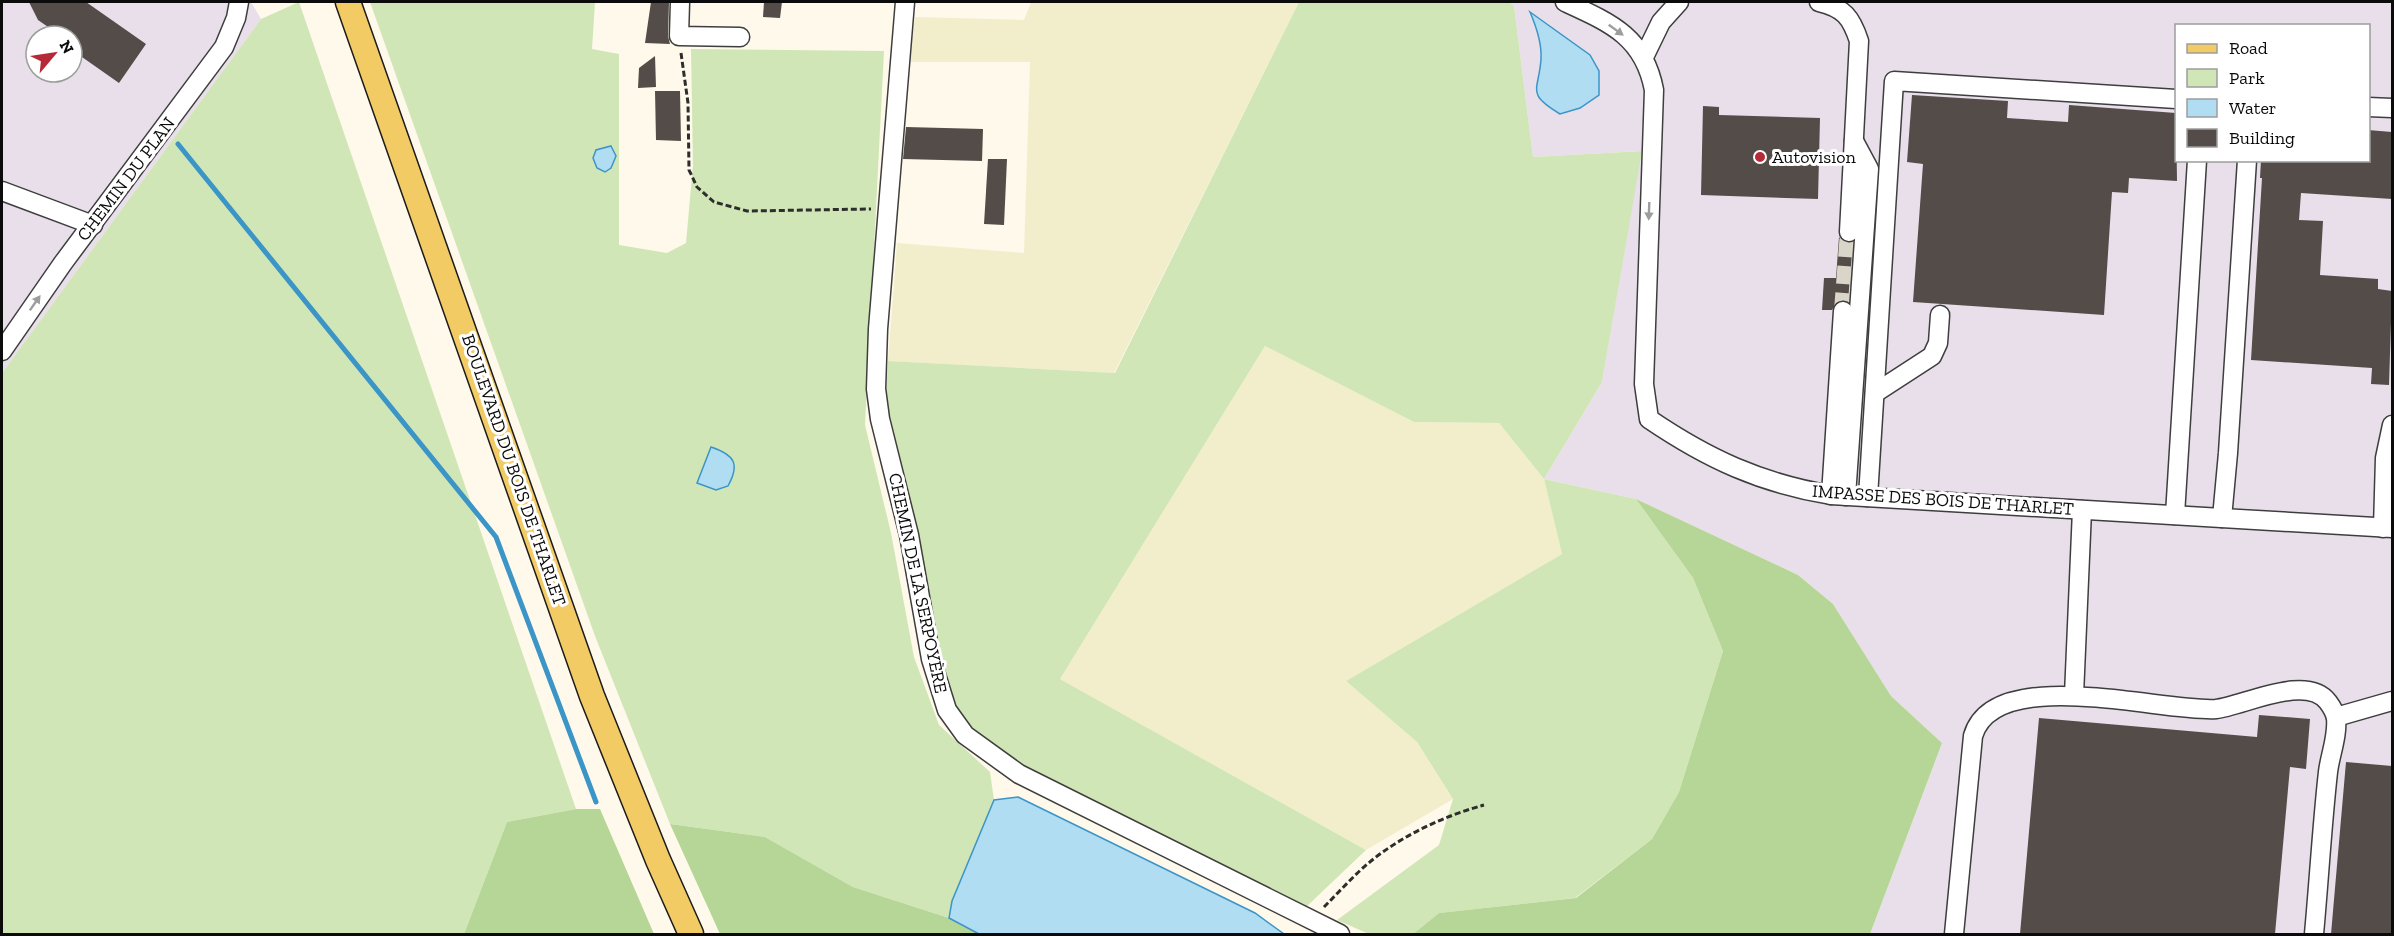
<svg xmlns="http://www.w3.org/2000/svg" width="2394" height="936" font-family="'Zilla Slab',serif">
<rect width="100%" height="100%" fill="#fef9ea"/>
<g fill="#e8dfea" fill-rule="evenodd">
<path d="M2 2H251L261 19 2 373ZM36 36H72V72H36Z"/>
<path d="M1509 2H2392V934H1870L1942 743 1891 696 1833 604 1798 575 1636 499 1544 479 1602 382 1641 151 1533 157 1514 6ZM2176 26H2368V160H2176Z"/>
</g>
<g fill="#f2eecc">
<path d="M1031 2H1299L1114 373 888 361 897 243 1024 253 1030 62H909L915 17 1024 20Z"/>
<path d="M1265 346 1414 422 1499 423 1544 479 1562 554 1346 681 1417 742 1453 799 1366 850 1060 679Z"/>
</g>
<g fill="#d1e6b6">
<path d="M299 2 576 809 507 822 464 934H2V373L261 19Z"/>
<path d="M370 2H595L592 49 619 54V245L667 253 686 243 693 165 691 49 884 51 865 425 891 533 914 657 939 725 990 772 994 800 952 901 949 918 853 887 765 837 670 824 595 636Z"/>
<path d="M1299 2H1509L1514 6 1533 157 1642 151 1602 382 1544 479 1636 499 1693 578 1723 651 1679 792 1652 839 1575 898 1439 913 1413 934H1369L1337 920 1439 845 1453 799 1417 742 1346 681 1562 554 1544 479 1499 423 1414 422 1265 346 1060 679 1366 850 1305 908 1014 764 971 731 955 711 935 651 885 409 888 361 1115 373Z"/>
</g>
<g fill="#b5d696">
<path d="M1636 499 1798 575 1833 604 1891 696 1942 743 1870 934H1413L1439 913 1576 898 1652 839 1679 792 1723 651 1693 578Z"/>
<path d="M576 809H600L654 934H464L507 822Z"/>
<path d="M670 824 765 837 853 887 949 918 979 934H720Z"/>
</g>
<g fill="#b1ddf3" stroke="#3b95c7" stroke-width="1.5">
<path d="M1530 12 1590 55 1599 71V95L1580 108 1560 114C1525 93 1539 91 1541 59 1542 43 1536 26 1530 12Z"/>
<path d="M611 146 616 156 611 168 605 172 597 168 593 158 596 150Z"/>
<path d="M711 447C735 455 740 464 728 486L716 490 697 483Z"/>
<path d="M1018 797 1255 913 1284 934H979L949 918 952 901 994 800Z"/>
</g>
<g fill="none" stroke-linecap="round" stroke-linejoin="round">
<path stroke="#3b95c7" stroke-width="5" d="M178 144 496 537 596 802"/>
</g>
<g fill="#534c48">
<path d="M29 2H86L146 44 119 83 72 50V36H46L51 29 38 20Z"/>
<path d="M651 2H669L668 36 670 44 645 43Z"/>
<path d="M764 2H782L780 18 763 17Z"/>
<path d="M655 56 656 87 638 88 639 68Z"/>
<path d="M655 91H680L681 141 656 140Z"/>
<path d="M1912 95 2008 101 2007 118 2068 122 2069 105 2176 113 2177 181 2129 178 2128 193 2112 192 2104 315 1913 302 1923 164 1907 162Z"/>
<path d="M1703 106 1719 107V115L1820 118 1818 199 1701 195Z"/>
<path d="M906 127 983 129 982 161 903 159Z"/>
<path d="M2368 130 2392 132V199L2301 193 2299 220 2323 221 2320 275 2378 279V289L2392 291 2389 385 2371 384 2372 368 2251 360 2262 178H2260L2261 160H2368Z"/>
<path d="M988 159H1007L1004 225 984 224Z"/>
<path d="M1839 237 1843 242H1853L1848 301H1838L1832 310H1822L1824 278H1836Z"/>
<path d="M2259 715 2310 719 2306 769 2290 767 2275 934H2020L2039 718 2257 737Z"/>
<path d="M2346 762 2392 766V934H2331Z"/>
</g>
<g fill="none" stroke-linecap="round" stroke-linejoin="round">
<path stroke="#dad5c9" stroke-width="18" stroke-dasharray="18 9" stroke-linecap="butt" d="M1843 311 1849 232"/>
<defs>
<g id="minor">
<path d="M680 2 679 36 740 37"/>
<path d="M905 2 878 329 876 389 880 419 909 535 931 659 947 710 965 735 1019 774 1340 934"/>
<path d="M1565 2C1611 23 1644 37 1654 90L1644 384 1649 419C1708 459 1760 483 1831 495L2392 528"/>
<path d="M1819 2C1844 8 1851 17 1859 41L1849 232"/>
<path d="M1644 57 1661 22 1679 2"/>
<path d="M2368 107 2392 108"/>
<path d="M2 191 93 225"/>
<path d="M2 351 63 263 224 47 236 18 239 2"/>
<path d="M1875 393 1932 356 1938 343 1940 315"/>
<path d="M1831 495 1843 311"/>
<path d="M1846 496 1869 169 1854 141"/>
<path d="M1868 497 1894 81 2176 99"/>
<path d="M2175 515 2197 160"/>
<path d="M2222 518 2228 453 2247 160"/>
<path d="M2383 528 2385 458 2392 425"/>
<path d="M2074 695 2082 510"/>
<path d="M2336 717 2392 701"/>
<path d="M1954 934 1973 736C1994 663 2163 713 2216 709 2243 706 2307 673 2328 702 2331 706 2335 713 2336 718 2338 736 2330 755 2328 772 2322 826 2319 880 2314 934"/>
</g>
<path id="major" d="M348 2 592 696 658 860 691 934"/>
</defs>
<use href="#minor" stroke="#3e3e3e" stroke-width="21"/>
<use href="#major" stroke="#1c1c1c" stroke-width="27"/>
<g stroke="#2d2d2d" stroke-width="3" stroke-dasharray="6 3" stroke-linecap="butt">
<path d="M681 53 688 103 689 170 697 187 714 202 747 211 871 209"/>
<path d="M1324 907C1339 892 1354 875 1371 861 1403 835 1444 816 1484 805"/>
</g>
<use href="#minor" stroke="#fff" stroke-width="18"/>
<use href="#major" stroke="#f3cb65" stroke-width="24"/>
</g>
<defs><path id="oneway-solid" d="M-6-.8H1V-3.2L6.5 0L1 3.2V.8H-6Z" transform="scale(1.5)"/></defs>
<g fill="#9d9d9d">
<use href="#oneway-solid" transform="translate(1616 30) rotate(36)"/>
<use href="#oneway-solid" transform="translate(1649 211) rotate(92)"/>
<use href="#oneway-solid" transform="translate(35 303) rotate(-55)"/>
</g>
<circle fill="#b52a36" stroke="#fff" stroke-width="2" cx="1760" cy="157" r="6"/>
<g text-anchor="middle" stroke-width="6" stroke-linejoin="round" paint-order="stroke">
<g font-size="18" fill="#0b0b0b" stroke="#fff" text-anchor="start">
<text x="1772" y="163">Autovision</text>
</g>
<g font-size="18" fill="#0b0b0b" stroke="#fff">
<text transform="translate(126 179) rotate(-53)" y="6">CHEMIN DU PLAN</text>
<text transform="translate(514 470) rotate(71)" y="6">BOULEVARD DU BOIS DE THARLET</text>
<text transform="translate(1943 500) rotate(4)" y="6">IMPASSE DES BOIS DE THARLET</text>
<text transform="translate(918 583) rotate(78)" y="6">CHEMIN DE LA SERPOYÈRE</text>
</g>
</g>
<rect width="2394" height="936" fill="none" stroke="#0b0b0b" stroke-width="6"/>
<rect x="2175" y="24" width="195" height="138" fill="#ffffff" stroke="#9d9d9d" stroke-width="1.5"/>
<rect x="2187" y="44" width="30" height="9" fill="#f3cb65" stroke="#9d9d9d" stroke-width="1.5"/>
<text x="2229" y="54" font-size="18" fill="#0b0b0b">Road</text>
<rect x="2187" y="69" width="30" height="18" fill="#d1e6b6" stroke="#9d9d9d" stroke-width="1.5"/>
<text x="2229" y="84" font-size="18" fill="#0b0b0b">Park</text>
<rect x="2187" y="99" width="30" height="18" fill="#b1ddf3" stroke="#9d9d9d" stroke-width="1.5"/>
<text x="2229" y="114" font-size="18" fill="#0b0b0b">Water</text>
<rect x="2187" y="129" width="30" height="18" fill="#534c48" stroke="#9d9d9d" stroke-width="1.5"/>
<text x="2229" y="144" font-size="18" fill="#0b0b0b">Building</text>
<g transform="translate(54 54) rotate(61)"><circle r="28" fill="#ffffff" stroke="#9d9d9d" stroke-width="1.5"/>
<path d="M0-4.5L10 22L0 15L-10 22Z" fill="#b52a36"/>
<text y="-9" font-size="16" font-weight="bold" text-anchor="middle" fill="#0b0b0b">N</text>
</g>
</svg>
